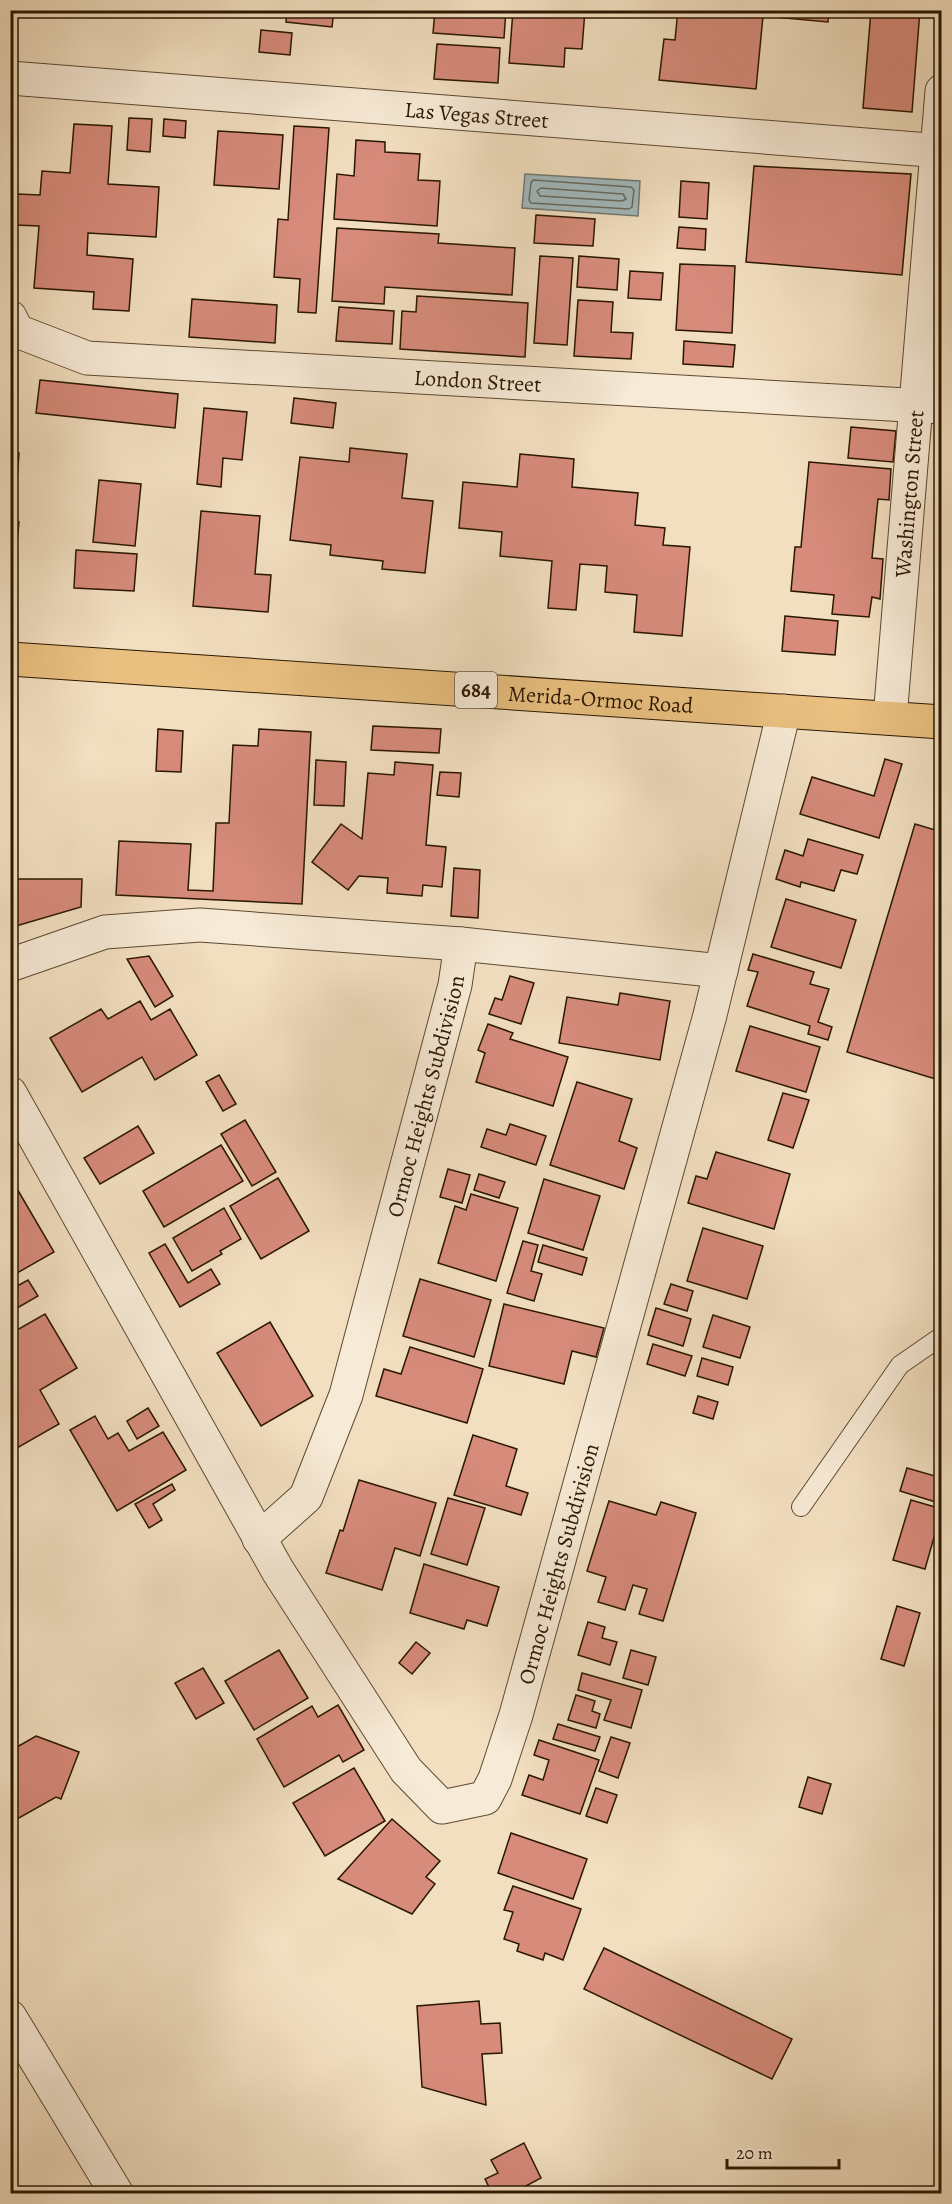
<svg xmlns="http://www.w3.org/2000/svg" width="952" height="2204" font-family="Alegreya,serif">
<rect width="100%" height="100%" fill="#f2dfc0"/>
<filter id="stains"><feTurbulence type="fractalNoise" baseFrequency=".00333" numOctaves="4"/><feColorMatrix values="0 0 0 0 .2 0 0 0 0 .09 0 0 0 0 .02 0 0 0 .5 -.17"/></filter>
<radialGradient id="worn" r=".72"><stop offset=".6" stop-color="#630" stop-opacity="0"/><stop offset="1" stop-color="#630" stop-opacity=".3"/></radialGradient>
<path fill="#a1b9be" stroke="#717872" stroke-width="1.5" d="M525 174 640 181 638 216 522 208Z"/>
<g fill="none" stroke-linecap="round" stroke-linejoin="round">
<g stroke="#66685f" stroke-width="1.5">
<path d="M533 180 631 187 634 190 632 207 629 209 531 203 529 200 531 183Z"/>
<path d="M541 188 623 194 626 199 622 201 540 196 537 191Z"/>
</g>
</g>
<g fill="#d78b7b" stroke="#2a1700" stroke-width="1.5">
<path d="M287 10H334L332 27 286 22Z"/>
<path d="M432 10H506L504 38 433 33 435 11Z"/>
<path d="M513 10H585L582 49 565 48 564 67 509 63Z"/>
<path d="M678 10H829L828 22 763 16 756 89 659 80 664 39 675 40Z"/>
<path d="M871 10H920L912 112 863 108Z"/>
<path d="M261 30 292 33 290 55 259 52Z"/>
<path d="M437 44 500 48 498 83 434 79Z"/>
<path d="M129 118 152 119 150 152 127 150Z"/>
<path d="M164 119 186 121 185 138 163 136Z"/>
<path d="M74 124 112 126 108 184 159 187 156 237 88 233 87 255 133 259 129 311 93 309 94 292 34 288 39 226 16 225 17 194 40 195 42 171 70 173Z"/>
<path d="M294 126 329 128 316 313 298 312 300 279 274 277 278 219 288 220Z"/>
<path d="M218 131 283 135 279 189 214 185Z"/>
<path d="M356 140 385 142V152L420 154 418 180 440 181 437 226 334 219 337 174 354 176Z"/>
<path d="M754 166 911 174 902 275 746 262Z"/>
<path d="M681 181 709 183 707 219 679 217Z"/>
<path d="M536 215 595 219 593 246 534 243Z"/>
<path d="M679 227 706 229 705 250 677 248Z"/>
<path d="M337 228 439 234 438 243 515 248 512 295 385 287 384 304 332 301Z"/>
<path d="M540 256 573 258 567 345 534 343Z"/>
<path d="M579 256 619 259 617 290 577 287Z"/>
<path d="M680 264 735 266 732 333 676 330Z"/>
<path d="M630 271 663 273 661 300 628 298Z"/>
<path d="M417 296 528 303 525 357 400 349 402 311 416 312Z"/>
<path d="M192 299 277 305 275 343 189 337Z"/>
<path d="M578 300 613 302 611 332 633 333 631 359 574 356Z"/>
<path d="M339 307 394 311 392 344 336 341Z"/>
<path d="M684 341 735 345 733 367 683 364Z"/>
<path d="M40 380 178 394 175 428 36 413Z"/>
<path d="M294 398 336 403 333 428 291 423Z"/>
<path d="M204 408 247 412 242 460 223 458 221 487 197 484Z"/>
<path d="M851 427 896 431 893 462 848 458Z"/>
<path d="M350 448 407 454 402 498 433 501 425 573 382 569 383 561 330 555 331 545 290 540 300 457 349 462Z"/>
<path d="M10 453H19L15 511H10Z"/>
<path d="M520 454 574 459 572 487 638 493 635 525 665 528 663 545 690 547 682 636 634 632 637 595 605 592 607 566 580 564 576 610 548 608 552 561 500 556 502 532 459 528 463 482 517 487Z"/>
<path d="M809 462 891 469 889 500 878 499 872 558 883 559 880 599 872 597 869 617 832 614 834 595 791 591 795 547H801Z"/>
<path d="M99 480 141 484 135 546 93 542Z"/>
<path d="M201 511 260 516 255 574 271 575 268 612 193 606Z"/>
<path d="M10 521 19 522 15 563H10Z"/>
<path d="M76 550 137 554 134 591 74 588Z"/>
<path d="M785 616 838 621 835 655 782 651Z"/>
<path d="M10 719H16L15 793H10Z"/>
<path d="M373 726 441 729 439 753 371 750Z"/>
<path d="M158 729 183 731 181 772 156 771Z"/>
<path d="M259 729 311 732 302 904 116 895 119 841 191 844 188 890 213 891 216 823H229L233 745 258 746Z"/>
<path d="M885 759 902 764 879 838 800 814 812 777 874 796Z"/>
<path d="M316 760 346 762 344 806 314 805Z"/>
<path d="M395 762 433 765 426 845 446 847 442 887 423 885 422 896 387 893 388 878 359 876 348 890 312 862 341 824 362 839 368 773 394 775Z"/>
<path d="M440 772 461 773 459 797 437 795Z"/>
<path d="M10 803H13V859L10 860Z"/>
<path d="M915 824 942 832V1081L847 1052Z"/>
<path d="M808 839 863 855 857 874 841 870 834 891 801 882 800 887 776 879 785 850 803 856Z"/>
<path d="M454 868 480 870 478 918 451 916Z"/>
<path d="M17 879H82L81 907 16 926Z"/>
<path d="M786 899 856 920 841 968 771 947Z"/>
<path d="M753 954 814 972 810 984 829 989 818 1022 832 1027 828 1040 808 1034 810 1026 747 1006 758 972 748 970Z"/>
<path d="M149 956 173 996 155 1007 127 959Z"/>
<path d="M510 976 534 983 521 1024 489 1014 495 998 502 1000Z"/>
<path d="M620 993 670 1001 660 1060 559 1043 567 997 618 1005Z"/>
<path d="M140 1001 151 1020 170 1009 197 1055 155 1080 142 1057 82 1092 50 1038 101 1009 108 1019Z"/>
<path d="M488 1024 513 1033 510 1039 568 1057 553 1106 476 1082 485 1053 478 1050Z"/>
<path d="M750 1026 820 1047 806 1092 736 1071Z"/>
<path d="M219 1075 236 1104 223 1111 206 1082Z"/>
<path d="M577 1082 632 1099 619 1141 637 1148 624 1189 550 1165Z"/>
<path d="M783 1093 809 1100 793 1148 768 1140Z"/>
<path d="M245 1120 276 1172 252 1186 221 1134Z"/>
<path d="M510 1124 546 1136 536 1165 481 1147 487 1129 506 1135Z"/>
<path d="M138 1126 154 1153 100 1184 84 1158Z"/>
<path d="M221 1145 243 1181 164 1227 143 1191Z"/>
<path d="M716 1152 790 1174 774 1229 688 1203 696 1176 707 1179Z"/>
<path d="M448 1169 470 1175 462 1203 440 1197Z"/>
<path d="M479 1174 505 1182 499 1198 474 1190Z"/>
<path d="M278 1178 309 1231 261 1259 230 1206Z"/>
<path d="M544 1179 600 1196 583 1250 528 1233Z"/>
<path d="M16 1187 54 1252 10 1277V1190Z"/>
<path d="M471 1194 518 1208 496 1281 438 1263 455 1206 466 1210Z"/>
<path d="M224 1208 241 1239 220 1251 222 1254 192 1271 173 1238Z"/>
<path d="M703 1228 763 1246 747 1299 687 1281Z"/>
<path d="M523 1241 538 1245 531 1271 542 1274 534 1301 507 1293Z"/>
<path d="M165 1244 188 1283 211 1269 220 1284 180 1307 149 1253Z"/>
<path d="M543 1245 587 1258 582 1275 538 1262Z"/>
<path d="M420 1279 491 1300 474 1357 403 1336Z"/>
<path d="M28 1280 38 1296 12 1311 10 1290Z"/>
<path d="M671 1284 693 1291 687 1311 664 1304Z"/>
<path d="M504 1304 604 1328 596 1357 572 1351 564 1384 489 1366Z"/>
<path d="M656 1308 691 1319 683 1346 648 1335Z"/>
<path d="M45 1314 77 1368 40 1390 59 1424 10 1452V1334Z"/>
<path d="M713 1315 750 1327 740 1358 703 1347Z"/>
<path d="M270 1322 313 1396 261 1426 217 1353Z"/>
<path d="M653 1344 692 1356 685 1376 647 1364Z"/>
<path d="M410 1347 483 1369 467 1423 376 1396 384 1369 401 1374Z"/>
<path d="M702 1358 733 1367 728 1385 697 1376Z"/>
<path d="M698 1396 718 1402 713 1419 693 1413Z"/>
<path d="M148 1408 159 1426 137 1439 127 1421Z"/>
<path d="M95 1416 108 1439 118 1433 129 1451 163 1432 186 1470 117 1511 70 1430Z"/>
<path d="M473 1435 517 1449 506 1486 528 1493 521 1515 454 1495Z"/>
<path d="M907 1468 942 1478V1504L900 1491Z"/>
<path d="M359 1480 436 1503 420 1556 395 1548 382 1590 326 1573 340 1530 343 1531Z"/>
<path d="M172 1484 175 1490 153 1504 162 1520 149 1528 135 1504Z"/>
<path d="M448 1498 485 1508 467 1565 431 1554Z"/>
<path d="M911 1500 942 1509 925 1569 893 1560Z"/>
<path d="M609 1501 656 1515 661 1502 696 1513 663 1621 639 1614 647 1589 633 1585 625 1610 598 1602 606 1577 587 1571Z"/>
<path d="M424 1564 499 1587 487 1626 467 1620 464 1629 410 1613Z"/>
<path d="M897 1606 920 1613 904 1666 881 1659Z"/>
<path d="M588 1622 605 1627 602 1638 617 1642 610 1665 578 1655Z"/>
<path d="M416 1642 430 1653 412 1674 399 1663Z"/>
<path d="M279 1650 308 1698 254 1730 225 1681Z"/>
<path d="M631 1650 656 1657 648 1685 623 1678Z"/>
<path d="M203 1668 224 1703 196 1719 175 1683Z"/>
<path d="M582 1673 642 1690 631 1728 604 1720 611 1700 578 1690Z"/>
<path d="M576 1695 595 1701 592 1711 600 1714 596 1728 568 1720Z"/>
<path d="M338 1705 364 1750 343 1762 339 1755 284 1787 257 1739 312 1706 318 1717Z"/>
<path d="M558 1724 600 1737 595 1751 553 1739Z"/>
<path d="M36 1736 79 1752 61 1799 56 1797 10 1823V1751Z"/>
<path d="M611 1737 630 1743 618 1778 599 1771Z"/>
<path d="M539 1740 599 1760 580 1814 522 1795 529 1775 543 1780 549 1760 534 1755Z"/>
<path d="M354 1768 385 1821 325 1856 293 1803Z"/>
<path d="M808 1777 831 1784 822 1814 799 1807Z"/>
<path d="M596 1788 617 1795 607 1823 586 1816Z"/>
<path d="M392 1819 440 1861 426 1877 435 1884 412 1914 338 1879Z"/>
<path d="M511 1833 587 1859 573 1899 498 1873Z"/>
<path d="M513 1886 581 1909 563 1960 545 1953 543 1960 517 1951 519 1944 504 1939 513 1912 504 1910Z"/>
<path d="M604 1948 792 2039 772 2079 584 1989Z"/>
<path d="M479 2001 481 2024 500 2023 502 2053 482 2054 486 2105 422 2087 417 2006Z"/>
<path d="M524 2143 541 2178 511 2194H507L504 2187 492 2193 485 2179 498 2173 491 2160Z"/>
</g>
<g fill="none" stroke-linecap="round" stroke-linejoin="round">
<defs>
<path id="lane" d="M801 1507 900 1365 942 1336"/>
<g id="street">
<path id="s1" d="M10 78 942 151"/>
<path id="s2" d="M10 317 17 331 87 358 942 407"/>
<path id="s3" d="M890 718 942 91"/>
<path d="M10 965 105 932 200 925 461 944 721 971"/>
<path id="s4" d="M10 1093 278 1571 406 1770 442 1807 485 1798 495 1779 516 1715 710 1015 784 711"/>
<path id="s5" d="M259 1539 306 1497 346 1395 455 985 461 944"/>
<path d="M10 2017 117 2194"/>
</g>
<g id="highway">
<path id="s6" d="M10 659 942 722"/>
</g>
</defs>
<use href="#lane" stroke="#5c4930" stroke-width="20"/>
<use href="#street" stroke="#5c4930" stroke-width="35"/>
<use href="#highway" stroke="#2a1700" stroke-width="35"/>
<use href="#lane" stroke="#f7ead6" stroke-width="18"/>
<use href="#street" stroke="#f7ead6" stroke-width="33"/>
<use href="#highway" stroke="#e9c080" stroke-width="33"/>
</g>
<g text-anchor="middle" stroke-width="4.5" stroke-linejoin="round" paint-order="stroke">
<rect fill="#f7ead6" stroke="#685640" stroke-width="1.5" x="455" y="672" width="42" height="36" rx="4.5"/>
<g font-size="21" font-weight="bold" fill="#2a1700">
<text x="476" y="697">684</text>
</g>
<g font-size="22" fill="#2a1700" stroke="#f7ead6">
<text dy="8" stroke="none"><textPath href="#s1" startOffset="468">Las Vegas Street</textPath></text>
<text dy="8" stroke="none"><textPath href="#s2" startOffset="482">London Street</textPath></text>
<text dy="8" stroke="none"><textPath href="#s3" startOffset="225">Washington Street</textPath></text>
<text dy="8" stroke="none"><textPath href="#s6" startOffset="592">Merida-Ormoc Road</textPath></text>
<text dy="8" stroke="none"><textPath href="#s5" startOffset="482">Ormoc Heights Subdivision</textPath></text>
<text dy="8" stroke="none"><textPath href="#s4" startOffset="1126">Ormoc Heights Subdivision</textPath></text>
</g>
</g>
<rect width="952" height="2204" fill="none" stroke="#f2dfc0" stroke-width="36"/>
<rect x="12" y="12" width="928" height="2180" fill="none" stroke="#2a1700" stroke-width="3"/>
<rect x="18" y="18" width="916" height="2168" fill="none" stroke="#2a1700" stroke-width="1.5"/>
<path d="M727 2159v9h112v-9" fill="none" stroke="#2a1700" stroke-width="3"/>
<text x="736" y="2159" font-size="18" fill="#2a1700" stroke="#f7ead6" stroke-width="4.5" paint-order="stroke">20 m</text>
<rect width="100%" height="100%" filter="url(#stains)"/>
<rect width="100%" height="100%" fill="url(#worn)"/>
</svg>
